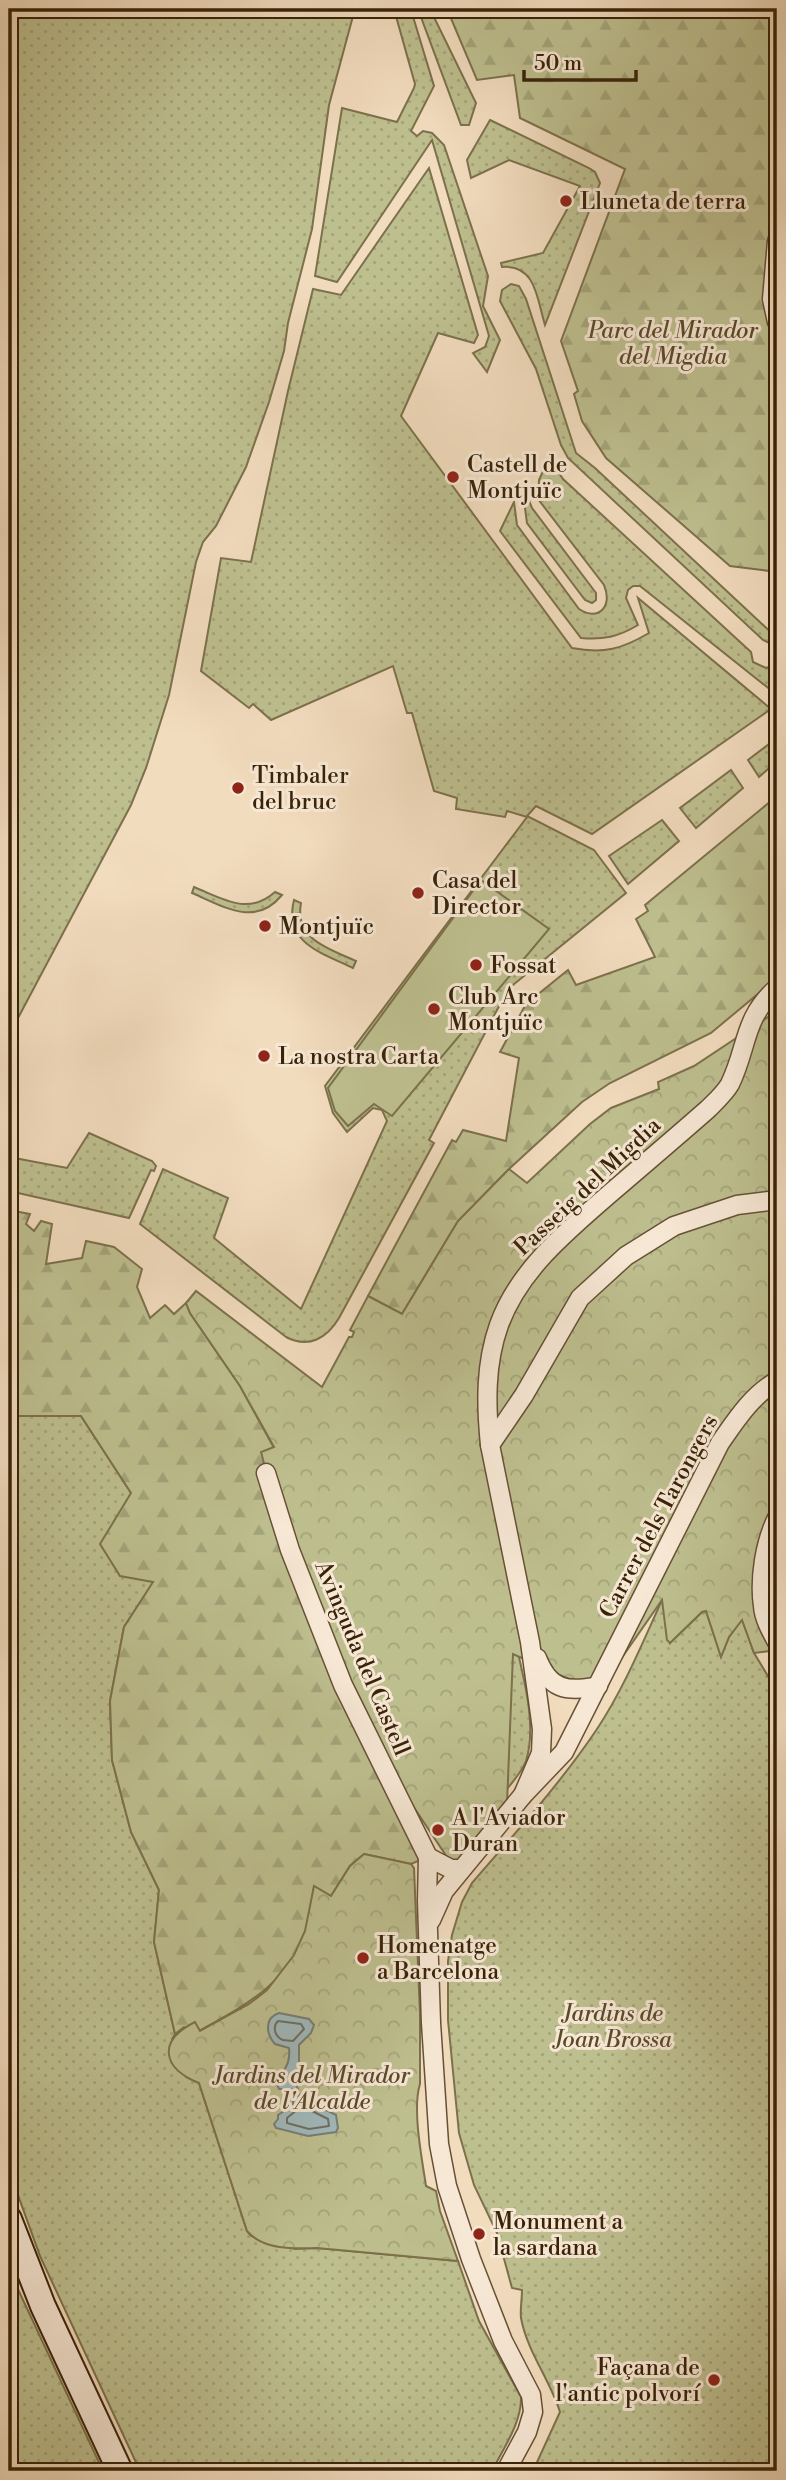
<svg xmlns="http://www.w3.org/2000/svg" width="786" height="2480" font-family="'Libre Bodoni',serif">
<defs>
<pattern id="grass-dots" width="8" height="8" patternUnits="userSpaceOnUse" patternTransform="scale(1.75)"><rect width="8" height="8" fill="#bebf8f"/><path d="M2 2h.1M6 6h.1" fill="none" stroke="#a4a47a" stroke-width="1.8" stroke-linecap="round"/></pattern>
<pattern id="forest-firs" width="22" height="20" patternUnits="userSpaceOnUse" patternTransform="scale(1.75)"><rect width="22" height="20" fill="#bebf8f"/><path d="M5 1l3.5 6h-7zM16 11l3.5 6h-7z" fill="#a4a47a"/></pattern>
<pattern id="park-crowns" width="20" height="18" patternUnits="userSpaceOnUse" patternTransform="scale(1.75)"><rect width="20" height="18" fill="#bebf8f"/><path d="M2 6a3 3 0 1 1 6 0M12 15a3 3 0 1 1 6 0" fill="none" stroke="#a4a47a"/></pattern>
</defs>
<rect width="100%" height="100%" fill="#f2dcbe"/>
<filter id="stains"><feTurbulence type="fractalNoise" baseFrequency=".00286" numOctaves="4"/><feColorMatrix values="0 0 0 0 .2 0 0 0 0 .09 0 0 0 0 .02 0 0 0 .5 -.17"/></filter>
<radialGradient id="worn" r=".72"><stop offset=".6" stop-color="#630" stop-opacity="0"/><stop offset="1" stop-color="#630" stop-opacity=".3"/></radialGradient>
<g fill="url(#grass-dots)" stroke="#7c714c" stroke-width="2">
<path d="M9 9H350L353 16 329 105 312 229 288 323 284 351 269 402 246 467 216 526 203 542 196 562 169 695 146 768 131 805 9 1035Z"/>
<path d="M394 9 411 10 434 86 411 131 417 136 423 131 432 133 444 145 488 276 483 306 500 340 487 372 473 353 485 347 489 336 432 140 337 282 315 276 342 108 397 122 414 88 415 84Z"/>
<path d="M418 9H430L476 103 469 125H461Z"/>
<path d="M490 120 589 168 595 172 600 183 545 325C537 299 536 264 502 267L501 263 543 253 580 186 509 160 471 178 467 160Z"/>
<path d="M429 168 478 335 474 343 438 333 401 416 572 648C604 654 622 649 649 633L638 598 771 709 592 834 536 806 527 816 594 850 626 893 508 989 429 1140 434 1143 339 1318C327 1338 309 1349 286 1337L140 1224 163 1169 228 1198 214 1238 301 1309 387 1121 382 1110 373 1108 347 1132 333 1113 325 1086 527 817 507 811 505 817 456 809 457 798 434 791 412 713H407L393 666 271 720 253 704 249 708 201 671 221 558 251 562 288 391 313 289 341 295Z"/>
<path d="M511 284 519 286 526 299 576 453 595 468 777 638V647L763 640 568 458 561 445 536 369 500 301 502 290Z"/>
<path d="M549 458 563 479 751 652 753 662 766 668 772 666 777 671V695L640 586H633L628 590 626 598 638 625C618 637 603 640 581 638L500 531 514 502 517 525 579 609C599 622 613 606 604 585L538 499 539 480Z"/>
<path d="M528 498 532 508 596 593V600L592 603 585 600 527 523 525 508Z"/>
<path d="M777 738V761L759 777 748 760Z"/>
<path d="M731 770 743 788 696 828 680 808Z"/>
<path d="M662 820 679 841 628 884 609 856Z"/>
<path d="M194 887C223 899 248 916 275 892L282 895C255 928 223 906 192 893Z"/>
<path d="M294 900 301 903C294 940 330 949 356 961L353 968C322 953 283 943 294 900Z"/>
<path d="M89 1133 152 1161 156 1166 154 1171 151 1170 129 1218 9 1191V1157L67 1168Z"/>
<path d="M9 1367 15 1416H81L131 1493 154 1582 124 1627 110 1701 112 1760 131 1832 159 1890 154 1942 175 2034 172 2039 186 2077 199 2083 247 2231 251 2236 295 2249 317 2248 458 2261 479 2321 521 2397C522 2422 503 2449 492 2471H140L40 2256 9 2170Z"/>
<path d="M662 1600 670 1643 702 1612 706 1611 721 1656 729 1637 742 1619 754 1653 777 1691V2471H533L560 2412C550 2380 527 2351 521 2318 520 2310 522 2299 522 2290L512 2288 497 2233 474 2185 459 2133 448 2020V1961L452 1935 462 1902 472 1883C515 1833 561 1783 597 1729 624 1688 642 1644 662 1600Z"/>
<path d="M511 1622C519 1663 539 1720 526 1761 521 1774 510 1785 501 1796Z"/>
<path d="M9 2270 103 2471H9Z"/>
</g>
<g fill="url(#forest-firs)" stroke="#7c714c" stroke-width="2">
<path d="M447 9H776L777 594 769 571 730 566 606 458 582 421 574 394 578 391 561 341 625 169 520 118 514 75 477 80Z"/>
<path d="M777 796V978L711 1033 610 1083 582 1102 509 1169 458 1221 402 1314 368 1296 452 1140 456 1142 463 1130 506 1141 519 1058 500 1052 526 1004 568 970 576 985 655 957 636 919 648 911 645 905Z"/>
<path d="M9 1210 30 1214 26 1224 34 1231 41 1221 52 1224 46 1264 82 1258 86 1241 114 1247 142 1269 137 1287 150 1318 165 1305 174 1314 186 1303 190 1313 240 1386 274 1448 428 1857 411 1864 364 1854 350 1866 331 1896 314 1886C312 1900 310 1915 306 1929 290 1983 244 2006 199 2031L184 2027 175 2034 154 1942 159 1890 131 1832 112 1760 110 1701 124 1627 153 1582 120 1576 100 1544 131 1493 81 1416H15L9 1367Z"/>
</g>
<g fill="url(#park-crowns)" stroke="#7c714c" stroke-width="2">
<path d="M777 1011V1650L754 1653 742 1620 729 1637 721 1657 706 1611 702 1612 670 1643 667 1640 662 1600 598 1692 513 1654 507 1804 459 1861 449 1860 407 1797 343 1685 271 1490 261 1452 274 1447 240 1386 190 1313 186 1303 196 1291 322 1387 349 1337H352L354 1332 350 1330 368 1296 402 1314 458 1221 509 1169 527 1183 590 1124 611 1108 659 1089 658 1082 694 1066Z"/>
<path d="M364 1854 411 1864 414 1868 420 2014V2084C412 2109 422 2159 426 2186L436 2191 440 2211 458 2261 317 2248C294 2249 263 2250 247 2231L199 2083C162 2068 157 2041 195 2022L200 2031 249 2004 267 1990 294 1955 305 1931 314 1886 331 1896 350 1866Z"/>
</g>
<path fill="#bebf8f" stroke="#7c714c" stroke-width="2" d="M481 880 549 929 392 1116 374 1104 348 1126 335 1111 328 1088Z"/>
<g fill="#a0b9bc" stroke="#777d74" stroke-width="2">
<path d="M279 2013 309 2019 314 2025 311 2033 299 2045V2064L304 2072 294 2080 298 2089H279L277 2084C282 2070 291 2066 289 2048L275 2044C266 2034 264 2018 279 2013Z"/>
<path d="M303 2093 313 2097 314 2104 336 2115 338 2128 336 2132 308 2136 276 2128 274 2124 278 2119V2115L293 2105V2099Z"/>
</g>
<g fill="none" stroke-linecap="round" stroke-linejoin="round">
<g stroke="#6c6e62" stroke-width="2">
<path d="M278 2021 301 2024 304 2029 293 2041 283 2040C275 2037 272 2027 278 2021Z"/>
<path d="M304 2104 310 2110 328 2119 329 2126 309 2129 287 2123V2118Z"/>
</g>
<defs>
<g id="street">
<path d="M777 241 772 299 777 322"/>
<path d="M490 1445C486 1405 485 1364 499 1325 519 1270 565 1233 607 1196 641 1167 675 1138 708 1109 715 1102 725 1093 730 1084 748 1047 743 1018 777 988"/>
<path d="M266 1473 290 1550 343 1685 428 1857 427 1901 431 2023 439 2144 447 2186 471 2259 503 2341 531 2395 533 2412 527 2432 506 2471"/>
<path d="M777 1518C765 1542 759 1578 763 1606 764 1619 771 1631 777 1642"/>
<path d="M537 1658C549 1689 566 1693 598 1686"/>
<path d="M523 1795 541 1753 542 1729 530 1642 490 1445 524 1395 580 1298 626 1256 674 1226 737 1205 777 1200"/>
<path d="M428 1857 451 1869H461"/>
<path d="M431 1920 444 1891 523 1795 564 1752 720 1443C736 1420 752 1395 777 1381"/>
</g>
<path id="secondary" d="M9 2219 43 2306 120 2471"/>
</defs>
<use href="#street" stroke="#675136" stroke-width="21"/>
<use href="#secondary" stroke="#392308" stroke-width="28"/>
<use href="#street" stroke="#f7e8d5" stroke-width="18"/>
<use href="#secondary" stroke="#f7e8d5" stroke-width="24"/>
</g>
<g fill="#8f2418" stroke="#f7e8d5" stroke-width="2.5">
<circle cx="566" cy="201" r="7"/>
<circle cx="453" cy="477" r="7"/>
<circle cx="238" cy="788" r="7"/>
<circle cx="418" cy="893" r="7"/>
<circle cx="265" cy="926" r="7"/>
<circle cx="476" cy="965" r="7"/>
<circle cx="434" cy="1009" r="7"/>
<circle cx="264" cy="1056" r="7"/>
<circle cx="438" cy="1830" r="7"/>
<circle cx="363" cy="1958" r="7"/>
<circle cx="479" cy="2234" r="7"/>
<circle cx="714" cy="2380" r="7"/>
</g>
<g text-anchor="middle" stroke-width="6" stroke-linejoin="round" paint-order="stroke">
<g font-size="23" fill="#392308" stroke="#f7e8d5" text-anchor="start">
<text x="580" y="209">Lluneta de terra</text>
<text x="467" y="472">Castell de<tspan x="467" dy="26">Montjuïc</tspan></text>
<text x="252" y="783">Timbaler<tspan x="252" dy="26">del bruc</tspan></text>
<text x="432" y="888">Casa del<tspan x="432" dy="26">Director</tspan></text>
<text x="279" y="934">Montjuïc</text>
<text x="490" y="973">Fossat</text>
<text x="448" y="1004">Club Arc<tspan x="448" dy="26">Montjuïc</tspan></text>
<text x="278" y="1064">La nostra Carta</text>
<text x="452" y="1825">A l'Aviador<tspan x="452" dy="26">Duran</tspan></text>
<text x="377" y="1953">Homenatge<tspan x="377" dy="26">a Barcelona</tspan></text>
<text x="493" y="2229">Monument a<tspan x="493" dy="26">la sardana</tspan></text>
<text x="700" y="2375" text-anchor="end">Façana de<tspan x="700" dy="26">l'antic polvorí</tspan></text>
</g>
<g font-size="23" font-style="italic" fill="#5a4a2a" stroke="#f7e8d5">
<text x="673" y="338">Parc del Mirador<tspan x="673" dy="26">del Migdia</tspan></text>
<text x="613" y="2021">Jardins de<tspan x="613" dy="26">Joan Brossa</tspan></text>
<text x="312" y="2083">Jardins del Mirador<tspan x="312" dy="26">de l'Alcalde</tspan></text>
</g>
<g font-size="23" fill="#392308" stroke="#f7e8d5">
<text transform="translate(587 1186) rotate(-43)" y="8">Passeig del Migdia</text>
<text transform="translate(658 1516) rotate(-62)" y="8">Carrer dels Tarongers</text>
<text transform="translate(363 1658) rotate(67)" y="8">Avinguda del Castell</text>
</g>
</g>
<rect width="786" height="2480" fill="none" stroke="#f2dcbe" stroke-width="35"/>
<rect x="10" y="10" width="765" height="2459" fill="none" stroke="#392308" stroke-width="3.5"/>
<rect x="18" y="18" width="751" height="2445" fill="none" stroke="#392308" stroke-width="2"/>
<path d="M524 70v10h112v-10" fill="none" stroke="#392308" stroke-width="3.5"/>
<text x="534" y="70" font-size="21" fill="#392308" stroke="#f7e8d5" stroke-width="5" paint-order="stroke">50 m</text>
<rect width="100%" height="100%" filter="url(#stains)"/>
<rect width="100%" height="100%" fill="url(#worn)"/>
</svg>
